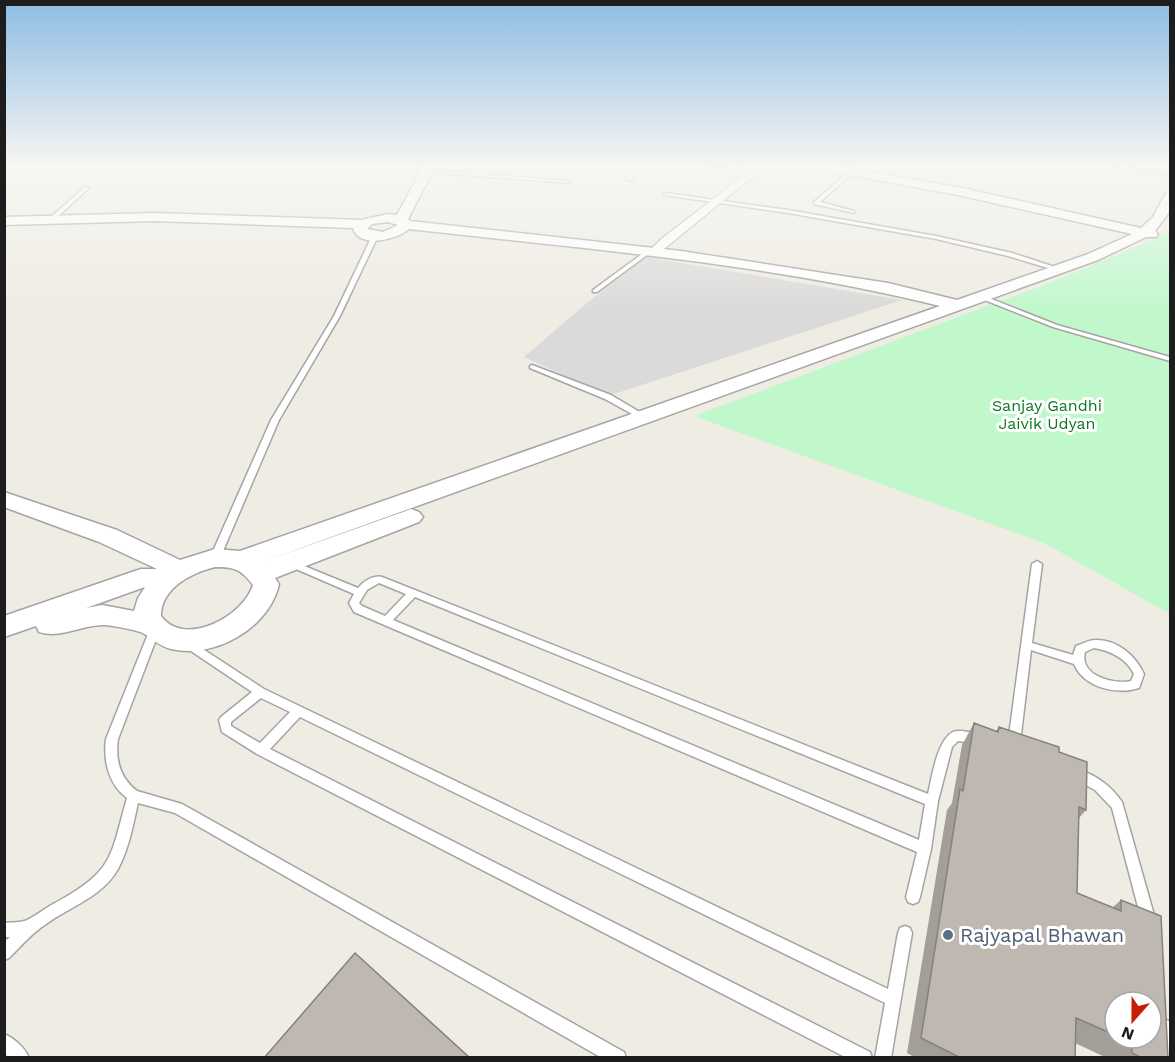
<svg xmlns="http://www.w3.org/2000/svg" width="1175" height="1062" font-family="'Work Sans',sans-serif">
<rect width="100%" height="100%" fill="#eeece3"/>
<path fill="#dbdada" d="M646 257 902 300 608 396 524 357 588 302Z"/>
<path fill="#c0f8cc" d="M1170 232V614L1046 544 694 416 1062 278Z"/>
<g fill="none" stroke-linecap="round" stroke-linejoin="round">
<defs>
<g id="service">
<path d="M639 165H643L631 180H627V178Z"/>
<path d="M738 165H744L723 170 694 169 692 168 694 167 723 168Z"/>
<path d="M869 165H874L860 173 856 172Z"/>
<path d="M1107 165H1115L1170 174V176Z"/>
<path d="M427 170 569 181 571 182 569 183 425 172Z"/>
<path d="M851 170 855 171 820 202 854 211V213L814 204V202Z"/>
<path d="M85 187 89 188 55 219H51V217Z"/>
<path d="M666 193 788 210 936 236 1012 253 1061 269 1058 271 1008 256 936 239 788 213 664 195V194Z"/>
<path d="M375 234 378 236 340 316 279 420 220 558 218 560H212L210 558 271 420 334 316 372 236Z"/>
<path d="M642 254 647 255 597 292H593V290Z"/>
<path d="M979 294 1057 325 1170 357V361L1053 327 977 297V295Z"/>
<path d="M532 365 611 395 648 417 647 419H641L605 399 530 368V366Z"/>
<path d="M292 561 358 588C364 581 373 575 382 577L928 794C932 777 937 740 953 732 960 729 974 733 981 735L983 739 981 743 977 744 958 741 952 747 938 801 931 849 920 897 918 902 913 904 908 902 906 897 917 852 354 612 349 603 354 594 289 566 287 564 289 562ZM379 583 406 594 385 616 362 606 359 603 367 590ZM415 597 925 804 919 840 393 620Z"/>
<path d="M1037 561 1042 564 1032 643 1073 655 1076 646C1082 644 1089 640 1095 640 1117 639 1136 656 1144 674L1139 688C1117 695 1084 688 1074 664L1031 650 1020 743 1018 747 1014 748 1010 747 1008 743 1032 564ZM1094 648C1111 651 1126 658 1134 674L1131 681C1112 685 1079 675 1085 652Z"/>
<path d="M155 625 159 626 160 629 118 739C115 760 120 778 137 791L182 804 624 1052 626 1058H602L175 813 138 803C133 825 129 848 118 869 102 897 71 906 46 924 32 933 21 946 9 958L4 960V942L10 937H4V923C11 922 21 923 27 920 36 916 45 908 55 903 114 871 110 858 127 798 109 785 103 761 106 739L150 629 151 626Z"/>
<path d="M189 640 264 689 888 989 898 933 900 928 905 926 910 928 912 933 891 1058H875L885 1003 300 717 270 749 870 1052 872 1058H847L257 754 222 732 219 720 221 717 252 692 185 647 184 644 185 641ZM261 698 290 712 260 743 231 726V722Z"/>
<path d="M1075 768C1095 775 1110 784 1122 802L1156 922 1154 927 1149 929 1144 927 1142 922 1112 808 1095 790 1071 777 1069 773 1071 769Z"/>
<path d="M1165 1019 1170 1022V1058H1162L1157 1027 1160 1022Z"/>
<path d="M4 1034C14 1038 25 1048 29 1058H9L4 1053Z"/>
</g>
<g id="minor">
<path d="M24 165H304L299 168 43 169 4 172V166Z"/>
<path d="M310 165 415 166 420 169 415 172 314 168Z"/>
<path d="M757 165H767L658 254H650V250L661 239Z"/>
</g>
<path id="tertiary" d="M424 165H436L408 219 410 221 681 251 888 283 957 300 1088 254 1132 234 958 195 811 168 805 165H829L958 187 1141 228 1153 217 1166 193 1170 192V211L1155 231 1158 234 1156 237H1146L1098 260 262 562 403 512 411 509 419 512 423 517 419 522 275 578 279 584 278 588C266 630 213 659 171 649 159 646 153 639 143 633 137 630 110 625 103 625 81 625 61 639 39 632L36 626 4 637V616L132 572 141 569H157L99 542 4 507V492L117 530 180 560 215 549 240 551 940 306C767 263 586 249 409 229 397 240 358 249 353 228L156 221 4 225V217L156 213 361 220 388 214 397 215ZM388 222 398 225 383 232 367 229 372 224ZM215 567C234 567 241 569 253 585 243 617 184 648 161 616 161 588 191 573 215 567ZM145 587 138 598 134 611 102 605 86 608Z"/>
</defs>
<use href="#service" stroke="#a4a4a4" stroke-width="3"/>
<use href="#minor" stroke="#a4a4a4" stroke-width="2"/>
<use href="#tertiary" stroke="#a4a4a4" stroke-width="3"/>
<use href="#service" fill="#fff" fill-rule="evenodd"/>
<use href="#minor" fill="#fff" fill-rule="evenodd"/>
<use href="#tertiary" fill="#fff" fill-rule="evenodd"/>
</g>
<path fill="#a39e97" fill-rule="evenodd" d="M974 723 996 731 999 727 1059 752 1086 810 1079 818 1077 893 1113 907 1121 900 1168 1058H1107L1075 1043V1058H916L907 1053 947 810 952 803 962 745ZM1115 1002 1151 1038H1115Z"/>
<g fill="#beb8b0" stroke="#85817b" stroke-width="1.5">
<path d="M974 723 998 732 999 727 1059 747V752L1087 762 1086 810 1079 807 1077 893 1121 911V900L1161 916 1168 1058H1142L1132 1053V1043L1121 1038H1151V1002H1115V1035L1076 1018 1075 1058H961L921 1038 960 789 963 791Z"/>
<path d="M355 953 470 1058H264Z"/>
</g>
<linearGradient id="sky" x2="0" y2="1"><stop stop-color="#8dbce3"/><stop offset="0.53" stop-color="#f7f6f2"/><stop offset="1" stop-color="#f7f6f2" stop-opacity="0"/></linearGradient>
<rect width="1175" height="313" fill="url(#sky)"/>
<circle fill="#5c6f8a" stroke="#fff" stroke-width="2" cx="948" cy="935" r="6"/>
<g text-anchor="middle" stroke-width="6" stroke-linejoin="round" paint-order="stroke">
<g font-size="16" fill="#0e7825" stroke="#fff">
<text x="1047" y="411">Sanjay Gandhi<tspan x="1047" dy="18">Jaivik Udyan</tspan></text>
</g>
<g font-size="20" fill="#4e5e75" stroke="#fff" text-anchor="start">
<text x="960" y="942">Rajyapal Bhawan</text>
</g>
</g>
<rect width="1175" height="1062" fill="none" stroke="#1d1d1d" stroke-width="12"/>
<g transform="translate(1133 1020) rotate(201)"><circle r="28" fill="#ffffff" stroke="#a5a5a5" stroke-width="1.5"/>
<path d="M0-4.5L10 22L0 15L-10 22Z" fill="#c51e05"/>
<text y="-9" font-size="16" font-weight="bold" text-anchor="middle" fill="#1d1d1d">N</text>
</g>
</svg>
